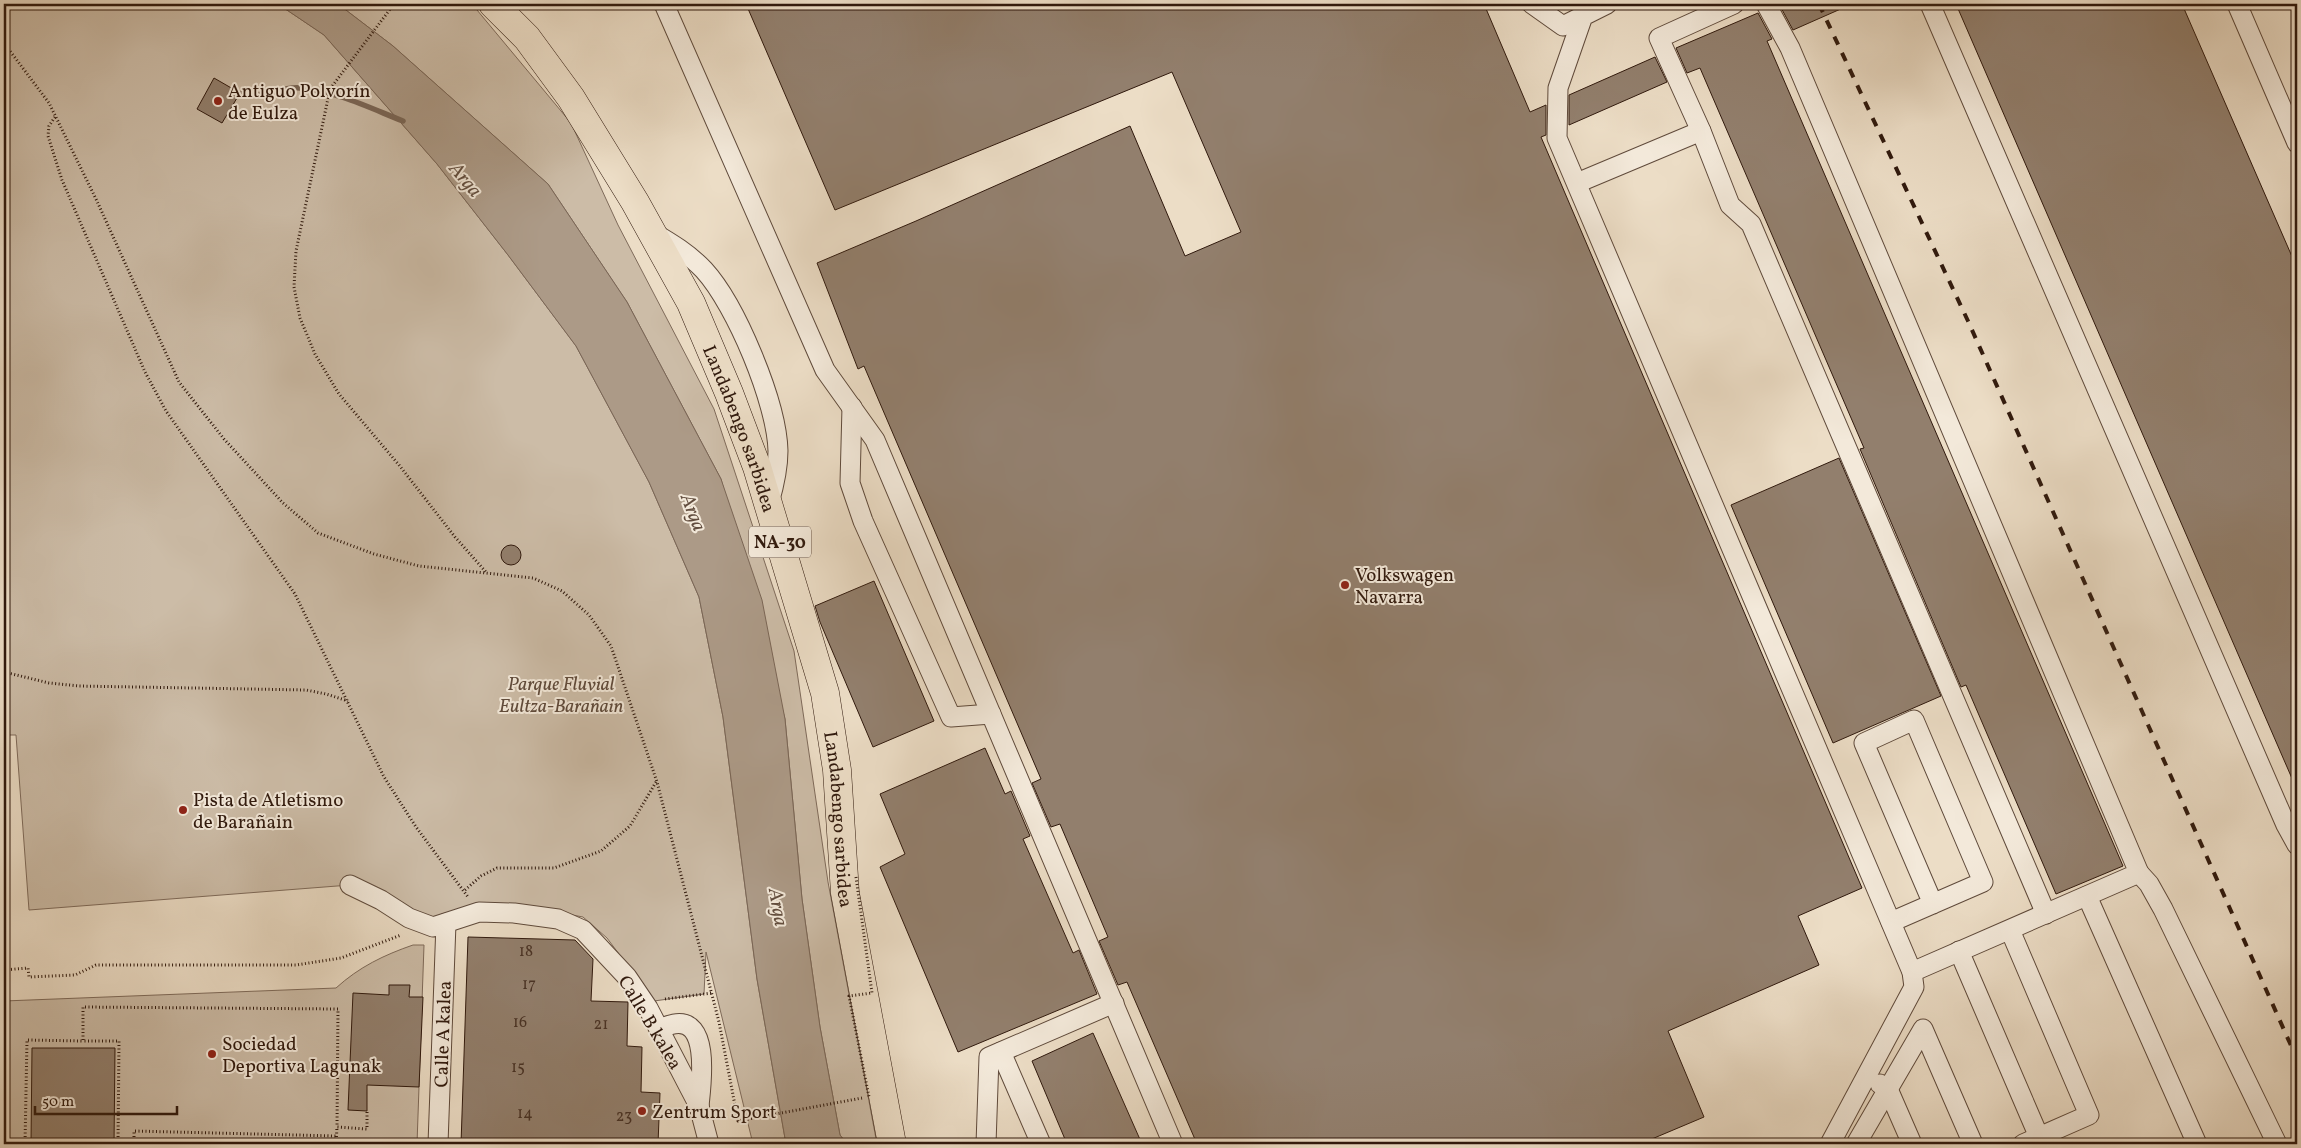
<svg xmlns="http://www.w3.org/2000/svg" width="2301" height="1148" font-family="Vollkorn,serif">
<rect width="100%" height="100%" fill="#ecddc6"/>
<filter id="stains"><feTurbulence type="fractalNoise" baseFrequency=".004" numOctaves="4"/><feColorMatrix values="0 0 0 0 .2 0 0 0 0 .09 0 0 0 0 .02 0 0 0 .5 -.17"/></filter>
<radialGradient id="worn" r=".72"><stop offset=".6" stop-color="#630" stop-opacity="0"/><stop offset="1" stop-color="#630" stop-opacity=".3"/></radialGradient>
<g fill="#ccbca7" stroke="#7e6a5a">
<path d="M4 4H278L324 35 437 164 508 255 576 346 649 482 699 597 723 717 757 979 786 1144H753L706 952 704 994 654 1001 607 938 583 917 519 905 446 923 350 885 29 910 16 735H4Z"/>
<path d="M338 4H472L571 123 618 225 714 409 794 651 828 882 877 1144H847L840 1135 820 1027 802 899 785 719 721 479 627 302 548 184 393 46Z"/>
<path d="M413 945H424L417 1144H4V1001L336 988C359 967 384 955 413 945Z"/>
</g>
<path fill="#ac9a87" stroke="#7a6656" d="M278 4H338L393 46 548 184 627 302 721 479 762 600 785 719 802 899 820 1027 840 1135 847 1144H786L757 979 723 717 699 597 649 482 576 346 508 255 437 164 324 35Z"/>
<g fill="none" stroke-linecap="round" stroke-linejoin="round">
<path stroke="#7a6656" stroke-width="5.5" d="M240 93C262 101 279 86 300 88 336 91 370 108 403 121"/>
</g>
<g fill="#927f6d" stroke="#30190d">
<path d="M746 4H1484L1530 112 1546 105V135L1541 137 1862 888 1798 916 1819 965 1668 1031 1704 1117 1640 1144H1197L1127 982 1118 985 1099 941 1108 937 1060 824 1051 827 1032 783 1041 779 864 366 858 369 817 263 916 221 1130 126 1185 256 1241 232 1172 72 835 210Z"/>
<path d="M1779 4H1852L1793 30Z"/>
<path d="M1956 4H2182L2297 268V790Z"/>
<path d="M1758 13 1772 39 1767 41 2123 866 2056 894 1966 685 1961 687 1860 449 1864 448 1700 68 1687 73 1676 48Z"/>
<path d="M1655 57 1667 82 1569 125V95Z"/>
<path d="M214 78 240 93 222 123 197 109Z"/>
<path d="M1839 458 1941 696 1833 743 1731 505Z"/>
<circle cx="511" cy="555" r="10"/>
<path d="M874 581 934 721 873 747 820 622 815 606Z"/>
<path d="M985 748 1005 794 1011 791 1030 836 1023 839 1073 953 1079 950 1097 994 958 1052 880 867 905 854 880 794Z"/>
<path d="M468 937 575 940 593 959 591 1001 628 1002 627 1046 642 1047 641 1092 660 1093 658 1144H461Z"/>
<path d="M389 985H410L409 997H423L419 1087 367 1085V1111L348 1110 353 993 389 995Z"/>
<path d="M1093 1033 1142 1144H1067L1032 1061Z"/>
<path d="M32 1048H115L114 1144H31Z"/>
</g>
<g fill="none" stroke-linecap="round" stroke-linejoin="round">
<defs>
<g id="minor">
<path d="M664 4 825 370 875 440 1173 1144"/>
<path d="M1532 4 1563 26 1583 16"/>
<path d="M1607 4 1583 16 1558 88 1557 138 1912 972 1914 987 1830 1144"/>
<path d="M1734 4 1659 38 1701 131 1730 205 1751 224 2046 914"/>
<path d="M1766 4 1790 48 2139 873 1912 972"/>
<path d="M1930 4 2286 825 2297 845"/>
<path d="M2237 4 2297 143"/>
<path d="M1577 183 1701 131"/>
<path d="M652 232C671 243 689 254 704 270 736 305 777 403 778 451 778 470 774 486 769 503"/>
<path d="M852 407 850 483 863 521 951 717 991 714"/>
<path d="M2139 873 2149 884 2163 909 2277 1144"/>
<path d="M350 885 381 900 409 918 433 927 479 912 514 913 558 919 583 930 627 977 648 1008 699 1106 709 1144"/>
<path d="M2087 896 2197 1144"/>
<path d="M1891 922 1983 882 1914 720 1864 743 1933 904"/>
<path d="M2010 930 2089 1115 2023 1144"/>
<path d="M1959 951 2039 1137"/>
<path d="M659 1029C664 1027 669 1025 674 1024 711 1017 701 1086 699 1106"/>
<path d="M1001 1052 1041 1144"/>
<path d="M1880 1084 1888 1089 1912 1144"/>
<path d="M438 1144 446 923"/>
<path d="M986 1144 989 1057 1114 1003"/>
<path d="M1856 1144 1923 1029 1973 1144"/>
</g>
<g id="highway">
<path id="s1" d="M493 4 527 38 571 98 635 202 691 303 729 393 757 467 825 693 837 770 845 893 892 1144"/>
</g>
</defs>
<use href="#minor" stroke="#5f4a3b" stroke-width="21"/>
<use href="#highway" stroke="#30190d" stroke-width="29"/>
<g stroke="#30190d" stroke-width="3" stroke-dasharray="1 2.5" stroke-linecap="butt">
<path d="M394 4 330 89 296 251 294 287 300 318 315 354 339 394 399 465 455 537 486 572"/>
<path d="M4 43 49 103 96 199 179 382 224 439 283 503 318 533 374 554 419 566 533 578 562 591 589 615 611 646 657 782 719 1022 738 1121 862 1098"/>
<path d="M55 117 49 126 48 136 62 180 145 372 166 411 295 594 384 777 416 827 468 897"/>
<path d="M4 672 49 683 79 686 306 690 326 694 348 701"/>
<path d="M465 890 481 876 497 868H554L601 851 630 826 656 782"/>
<path d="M4 970 28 968 29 977 75 975 96 965H296L341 958 401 935"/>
<path d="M665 999 712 993"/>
<path d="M25 1144 27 1040 83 1041"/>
<path d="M118 1144 119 1041H83V1007L338 1009 337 1127"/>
<path d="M134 1144V1131L336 1136"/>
<path d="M336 1144 337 1127 367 1129V1111"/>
</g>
<use href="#minor" stroke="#f3e9da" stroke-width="19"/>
<use href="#highway" stroke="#ecddc6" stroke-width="28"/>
<path stroke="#30190d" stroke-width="4" stroke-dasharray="9 9" stroke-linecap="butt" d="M1819 4 1968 321 2297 1059"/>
<path stroke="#30190d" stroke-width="3" stroke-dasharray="1 2.5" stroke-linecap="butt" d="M856 877 872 993 849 996 869 1097"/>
</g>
<g fill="#8f2418" stroke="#f3e9da" stroke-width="2">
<circle cx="218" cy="101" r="5"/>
<circle cx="1345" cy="585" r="5"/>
<circle cx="183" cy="810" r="5"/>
<circle cx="212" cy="1054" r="5"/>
<circle cx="642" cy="1111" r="5"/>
</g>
<g text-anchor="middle" stroke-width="4" stroke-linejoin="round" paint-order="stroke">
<g font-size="16" fill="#483225">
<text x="526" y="956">18</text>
<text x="529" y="989">17</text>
<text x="520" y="1027">16</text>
<text x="601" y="1029">21</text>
<text x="518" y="1072">15</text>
<text x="525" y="1118">14</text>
<text x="624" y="1121">23</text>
</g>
<rect fill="#f3e9da" stroke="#6a574a" stroke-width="1" x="749" y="526.5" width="62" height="31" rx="4"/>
<g font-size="18" font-weight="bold" fill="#30190d">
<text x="780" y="548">NA-30</text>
</g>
<g font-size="19" fill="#30190d" stroke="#f3e9da" text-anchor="start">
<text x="228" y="97">Antiguo Polvorín<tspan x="228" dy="22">de Eulza</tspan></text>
<text x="1355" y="581">Volkswagen<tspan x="1355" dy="22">Navarra</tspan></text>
<text x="193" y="806">Pista de Atletismo<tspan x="193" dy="22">de Barañain</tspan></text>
<text x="222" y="1050">Sociedad<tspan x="222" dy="22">Deportiva Lagunak</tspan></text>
<text x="652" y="1118">Zentrum Sport</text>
</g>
<g font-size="19" fill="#30190d" stroke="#f3e9da">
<text dy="7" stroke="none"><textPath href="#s1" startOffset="495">Landabengo sarbidea</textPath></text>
<text dy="7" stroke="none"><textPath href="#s1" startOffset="900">Landabengo sarbidea</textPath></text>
<text transform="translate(651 1022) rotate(59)" y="7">Calle B kalea</text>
<text transform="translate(442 1034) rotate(-88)" y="7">Calle A kalea</text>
</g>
<g font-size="19" font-style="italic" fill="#5f4a3b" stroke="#f3e9da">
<text x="561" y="690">Parque Fluvial<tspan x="561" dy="22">Eultza-Barañain</tspan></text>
</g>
<g font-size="20" font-style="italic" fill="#624d3e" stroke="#f3e9da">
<text transform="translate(466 179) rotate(50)" y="7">Arga</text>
<text transform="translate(694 512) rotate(69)" y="7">Arga</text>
<text transform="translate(779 907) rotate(80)" y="7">Arga</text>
</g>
</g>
<rect width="2301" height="1148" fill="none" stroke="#ecddc6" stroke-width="20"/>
<rect x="5" y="5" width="2291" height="1138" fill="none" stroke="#30190d" stroke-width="2.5"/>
<rect x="10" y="10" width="2281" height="1128" fill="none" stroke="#30190d"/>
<path d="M35 1106v8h142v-8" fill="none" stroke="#30190d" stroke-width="2.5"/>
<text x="42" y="1106" font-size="15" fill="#30190d" stroke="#f3e9da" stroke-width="4" paint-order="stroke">50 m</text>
<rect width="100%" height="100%" filter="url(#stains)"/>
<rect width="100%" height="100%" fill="url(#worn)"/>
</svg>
